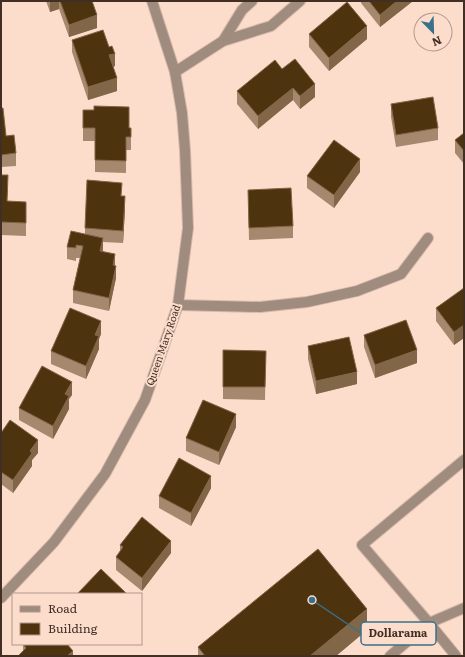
<svg xmlns="http://www.w3.org/2000/svg" width="465" height="657" font-family="Literata,serif">
<rect width="100%" height="100%" fill="#fcddcc"/>
<g fill="none" stroke-linecap="round" stroke-linejoin="round">
<defs>
<g id="minor">
<path d="M223 41 242 10 252 1"/>
<path d="M175 72 223 41 271 26 300 1"/>
<path d="M178 305 260 307 307 302 357 291 401 274 428 238"/>
<path d="M1 598 54 542 105 474 145 400 178 305 188 228 185 150 182 113 175 72 152 1"/>
<path d="M390 656 429 623 464 608"/>
<path d="M456 656 429 623 362 545 464 460"/>
</g>
</defs>
<use href="#minor" stroke="#d7baaa" stroke-width="12"/>
<use href="#minor" stroke="#a08b7f" stroke-width="10"/>
</g>
<g fill="#a5886e">
<path d="M46 1H93V2L92 3 97 28 69 37 59 9 50 12Z"/>
<path d="M361 1H413L380 27 361 3Z"/>
<path d="M309 34 367 39 329 71 309 47Z"/>
<path d="M72 40 115 66 113 67 117 91 88 100 72 52Z"/>
<path d="M282 69 315 97 300 109 293 100 258 129 237 104V91Z"/>
<path d="M391 104 438 128V140L396 147 391 117Z"/>
<path d="M1 108 6 136 16 153V166L1 167Z"/>
<path d="M83 110 129 128H131V150H126V173L95 172V141H83Z"/>
<path d="M464 133V164L455 153V140Z"/>
<path d="M360 172 334 208 307 188V176Z"/>
<path d="M1 175 8 188 7 201 26 215V236L1 235Z"/>
<path d="M248 190 293 226V238L249 240Z"/>
<path d="M122 196 125 209 123 243 103 242V252L115 265 116 278 109 311 73 303V290L80 258H76V261L67 259V247L85 234V228Z"/>
<path d="M464 288V338L454 345 436 321V308Z"/>
<path d="M101 334 99 339V349L86 379 51 364V351Z"/>
<path d="M364 335 417 363 375 378 364 347Z"/>
<path d="M308 346 357 384 316 394 308 359Z"/>
<path d="M223 350 266 351 265 400 223 399Z"/>
<path d="M72 395 69 399V409L53 439 19 420V408Z"/>
<path d="M236 427 219 465 186 451V438Z"/>
<path d="M1 433 38 453 32 460V466L13 493 1 484Z"/>
<path d="M211 488 191 526 159 508V496Z"/>
<path d="M120 545 171 553 142 591 116 570V557L120 551Z"/>
<path d="M367 630 336 656H198V647Z"/>
<path d="M23 644 73 656 23 651Z"/>
</g>
<g fill="#826648">
<path d="M50 1H59V9L50 12Z"/>
<path d="M397 1H413L380 27V15Z"/>
<path d="M97 15V28L69 37V25Z"/>
<path d="M367 26V39L329 71V58Z"/>
<path d="M115 54V66L109 68V55Z"/>
<path d="M117 78V91L88 100V87Z"/>
<path d="M315 84V97L300 109V96Z"/>
<path d="M293 88V100L258 129V116Z"/>
<path d="M360 159V172L334 208V195Z"/>
<path d="M125 196V209L123 243V231Z"/>
<path d="M103 238V251L100 264V251Z"/>
<path d="M115 254V267L113 265Z"/>
<path d="M116 266V278L109 311V298Z"/>
<path d="M101 321V334L99 339V349L86 379V366L95 335Z"/>
<path d="M464 325V338L454 345V332Z"/>
<path d="M417 350V363L375 378V365Z"/>
<path d="M357 372V384L316 394V381Z"/>
<path d="M72 382V395L69 399V409L53 439V426L65 394Z"/>
<path d="M236 414V427L219 465V452Z"/>
<path d="M38 440V453L32 460V466L13 493V480L30 451Z"/>
<path d="M211 476V488L191 526V513Z"/>
<path d="M171 541V553L142 591V578Z"/>
<path d="M367 609V630L336 656H310Z"/>
<path d="M73 651V656H67Z"/>
</g>
<g fill="#4e330f" stroke="#826648">
<path d="M60 1H92L97 15 69 25Z"/>
<path d="M369 1H397L380 15Z"/>
<path d="M347 2 367 26 329 58 309 34Z"/>
<path d="M103 30 109 47 112 46 115 54 109 55 117 78 88 87 72 40Z"/>
<path d="M295 59 315 84 300 96 293 88 258 116 237 91 275 60 282 69Z"/>
<path d="M433 97 438 128 396 135 391 104Z"/>
<path d="M94 106 129 107V128H131V137H126V161L95 160V128H83V110H94Z"/>
<path d="M1 108H3L6 136 14 135 16 153 1 155Z"/>
<path d="M464 133V151L455 140Z"/>
<path d="M334 140 360 159 334 195 307 176Z"/>
<path d="M1 175H8L7 201 26 202V223L1 222Z"/>
<path d="M87 180 122 183 121 196H125L123 231 85 228Z"/>
<path d="M291 188 293 226 249 228 248 190Z"/>
<path d="M71 231 103 238 100 251 115 254 113 265 116 266 109 298 73 290 83 246 76 245V248L67 247Z"/>
<path d="M464 288V325L454 332 436 308Z"/>
<path d="M70 308 101 321 95 335 99 336 86 366 51 351Z"/>
<path d="M406 320 417 350 375 365 364 335Z"/>
<path d="M349 337 357 372 316 381 308 346Z"/>
<path d="M223 350 266 351 265 387H223Z"/>
<path d="M42 366 72 382 65 394 69 396 53 426 19 408Z"/>
<path d="M203 400 236 414 219 452 186 438Z"/>
<path d="M10 420 38 440 30 451 32 453 13 480 1 472V433Z"/>
<path d="M179 458 211 476 191 513 159 496Z"/>
<path d="M142 517 171 541 142 578 116 557 123 547 120 545Z"/>
<path d="M318 549 367 609 310 656H205L198 647Z"/>
<path d="M101 569 127 594H79L78 593Z"/>
<path d="M23 644H67L73 651 67 656H18L26 648Z"/>
</g>
<g text-anchor="middle" stroke-width="4" stroke-linejoin="round" paint-order="stroke">
<g font-size="10" fill="#422f24" stroke="#fcddcc">
<text transform="translate(163 345) rotate(-71)" y="4">Queen Mary Road</text>
</g>
</g>
<path fill="none" stroke="#39718b" stroke-width="1.5" d="M312 600L361 633"/>
<circle fill="#39718b" stroke="#fcddcc" stroke-width="1.5" cx="312" cy="600" r="4"/>
<rect fill="#fcddcc" stroke="#39718b" stroke-width="1.5" x="361" y="622" width="75" height="23" rx="4"/>
<g font-size="11" text-anchor="middle" font-weight="bold" fill="#422f24">
<text x="398" y="637">Dollarama</text>
</g>
<rect width="465" height="657" fill="none" stroke="#422f24" stroke-width="4"/>
<rect x="12" y="593" width="130" height="52" fill="#fcddcc" stroke="#b29789"/>
<rect x="20" y="606" width="20" height="6" fill="#a08b7f" stroke="#b29789"/>
<text x="48" y="613" font-size="12" fill="#422f24">Road</text>
<rect x="20" y="623" width="20" height="12" fill="#4e330f" stroke="#b29789"/>
<text x="48" y="633" font-size="12" fill="#422f24">Building</text>
<g transform="translate(433 32) rotate(157)"><circle r="19" fill="#fcddcc" stroke="#b29789"/>
<path d="M0-3L7 15L0 10L-7 15Z" fill="#39718b"/>
<text y="-6" font-size="11" font-weight="bold" text-anchor="middle" fill="#422f24">N</text>
</g>
</svg>
